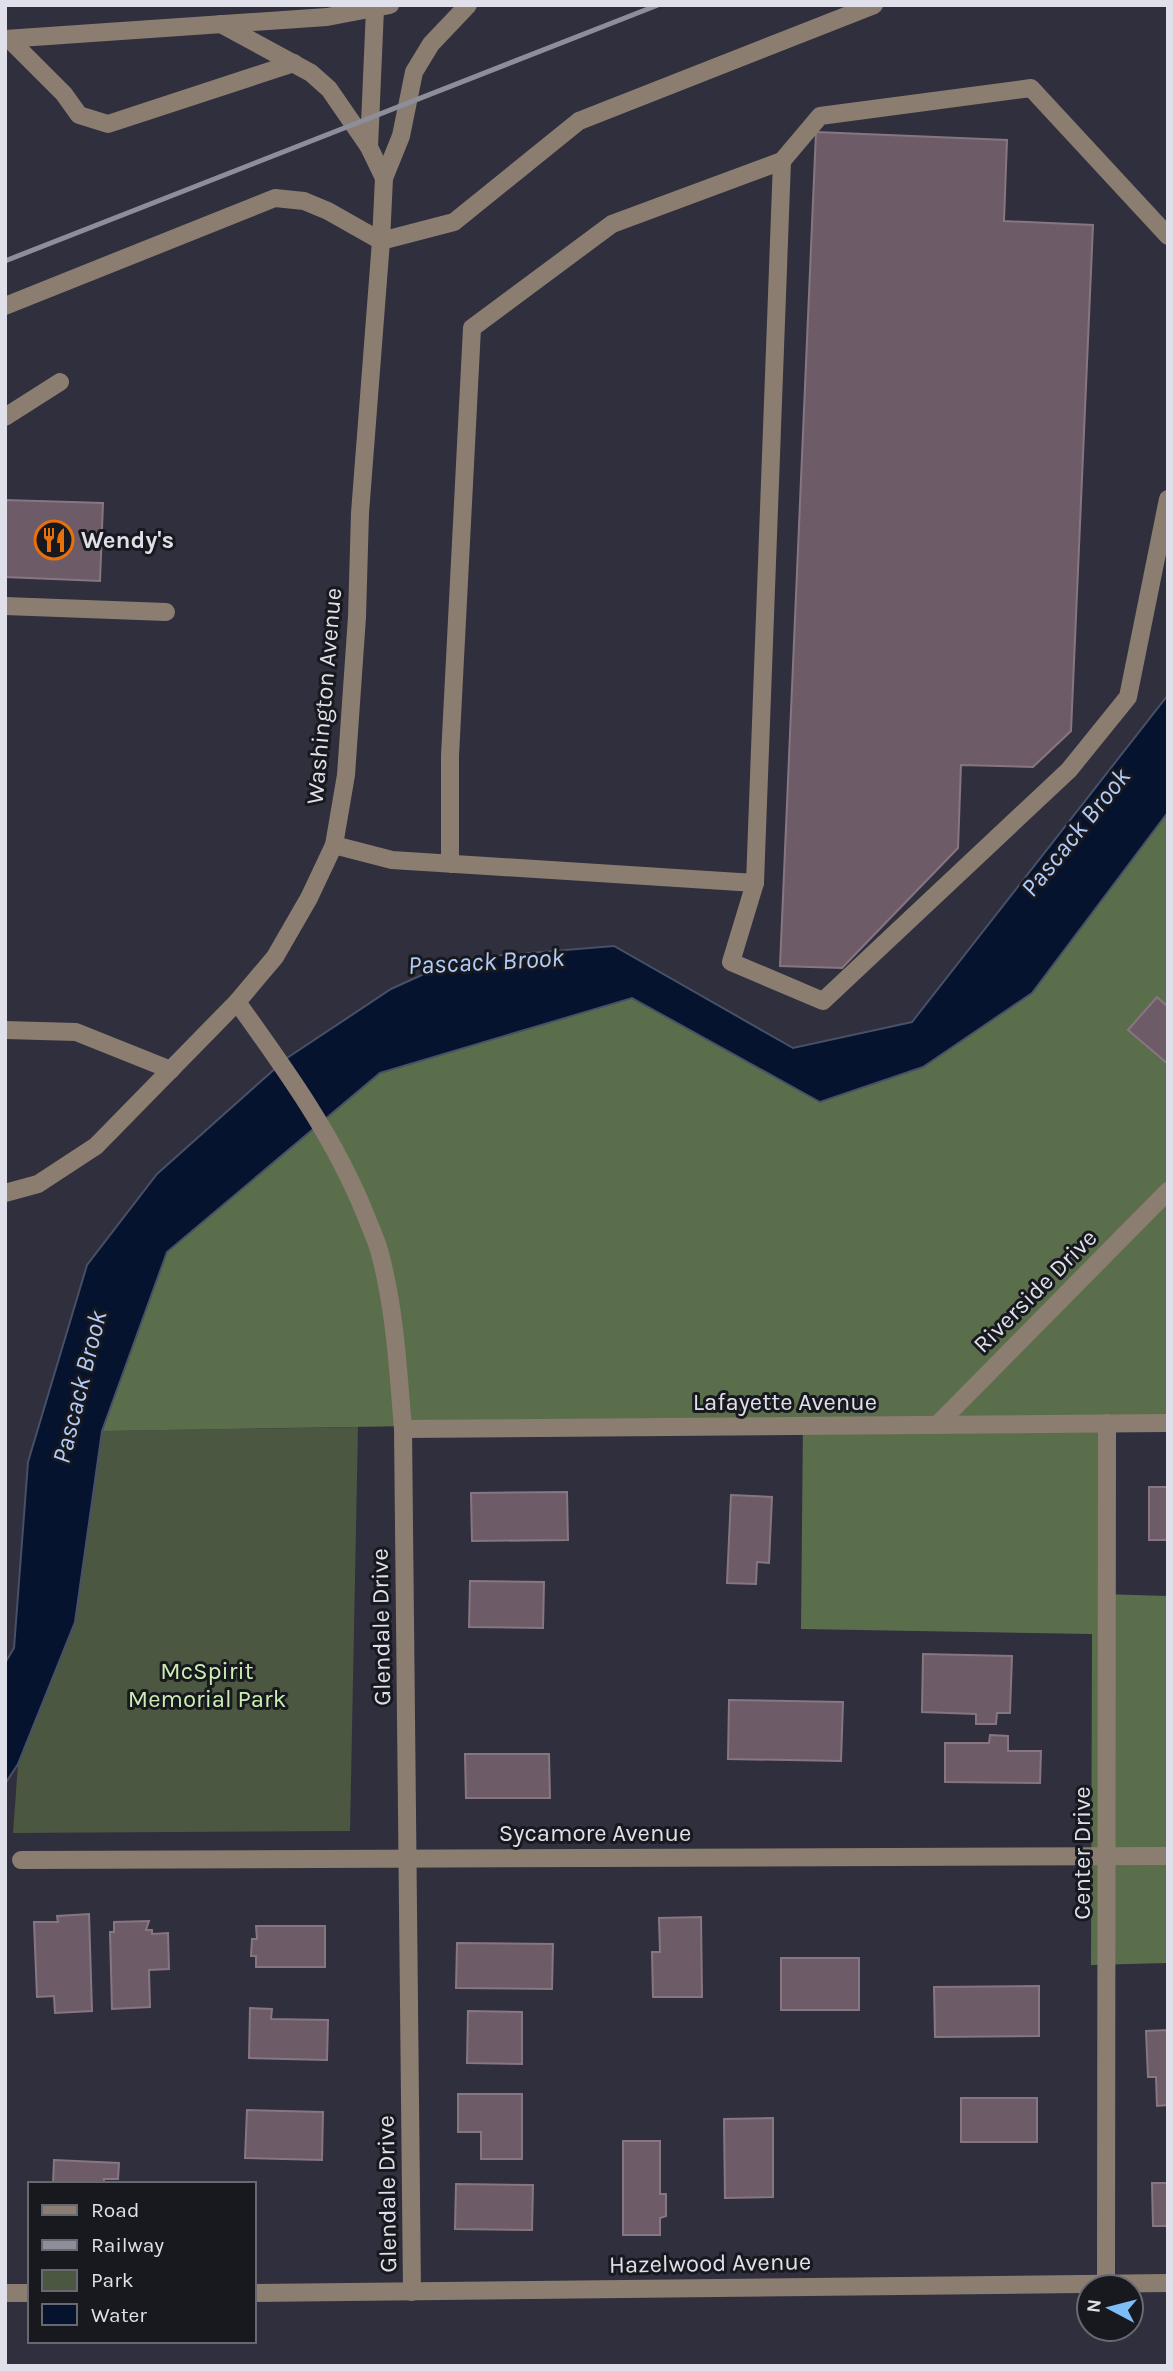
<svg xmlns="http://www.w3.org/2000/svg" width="1173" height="2371" font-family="Karla,sans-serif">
<rect width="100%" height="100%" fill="#302f3e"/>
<path fill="#4b5741" d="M358 1427 350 1831 13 1833 18 1764 75 1622 102 1431Z"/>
<path fill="#5b6e4b" d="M1168 812V1416H1099L1100 1594 1168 1596V1963L1091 1965 1092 1634 801 1629 803 1420 102 1431 167 1252 380 1073 633 998 821 1102 923 1067 1032 993Z"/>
<path fill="#05132e" stroke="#475066" stroke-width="2" d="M1168 695V812L1032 993 923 1067 820 1102 632 998 380 1073 167 1252 102 1431 75 1622 18 1764 5 1784V1663L14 1648 28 1462 87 1265 157 1174 287 1058 391 989 457 959 614 946 793 1048 912 1022Z"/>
<g fill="#6d5c67" stroke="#877681" stroke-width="2">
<path d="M816 132 1007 140 1004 221 1093 225 1071 731 1033 767 961 765 958 848 842 968 780 966Z"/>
<path d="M5 500 103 503 100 581 5 577Z"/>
<path d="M1157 997 1168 1007V1064L1128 1030Z"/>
<rect x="1149" y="1487" width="19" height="53"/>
<path d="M567 1492 568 1540 472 1541 471 1493Z"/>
<path d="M731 1495 772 1497 769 1563 757 1562 756 1584 727 1583Z"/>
<path d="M470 1581 544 1582 543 1628 469 1627Z"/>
<path d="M923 1654 1012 1656 1010 1713H997L996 1724H976V1714L922 1712Z"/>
<path d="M729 1700 843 1702 841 1761 728 1759Z"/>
<path d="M990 1735 1008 1736V1751H1041L1040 1783 945 1782V1743H989Z"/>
<path d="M465 1754H549L550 1798H466Z"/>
<path d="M89 1914 92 2011 55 2013 54 1996 37 1997 34 1922H58L57 1916Z"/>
<path d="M701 1917 702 1997H653L652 1952H660L659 1918Z"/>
<path d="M149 1921 146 1930H152V1934L168 1933 169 1969 149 1970 150 2007 112 2009 110 1932H114V1922Z"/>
<path d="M256 1926H325V1967H256V1956H251L252 1939H257Z"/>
<path d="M457 1943 553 1944 552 1989 456 1988Z"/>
<rect x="781" y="1958" width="78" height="52"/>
<path d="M1039 1986V2036L935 2037 934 1987Z"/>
<path d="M250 2008 272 2009 271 2019 328 2020 327 2060 249 2058Z"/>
<path d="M468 2011 522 2012V2064L467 2063Z"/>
<path d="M1168 2030V2105L1157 2106 1156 2077H1148L1146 2031Z"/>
<path d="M458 2094H522V2159H481V2132H458Z"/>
<rect x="961" y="2098" width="76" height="44"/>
<path d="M247 2110 323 2112 322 2160 245 2158Z"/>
<path d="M773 2118V2197L725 2198 724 2119Z"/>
<path d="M623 2141H660V2194H666V2216L660 2218V2235H623Z"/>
<path d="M54 2160 119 2163 118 2179H104V2184H53Z"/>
<path d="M1152 2183H1168V2226H1153Z"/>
<path d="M456 2184 533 2185 532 2230 455 2229Z"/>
</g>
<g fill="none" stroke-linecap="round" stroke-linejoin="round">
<g stroke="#8b7d70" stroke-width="18">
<path d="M375 9 369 147 384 178"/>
<path d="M221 24 311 73 329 89 369 147"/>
<path d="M5 39 327 17 390 5"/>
<path d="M9 39 64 94 79 115 108 124 294 63"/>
<path d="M782 161 820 116 1031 88 1168 236"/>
<path d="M5 306 275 198 304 201 328 211 381 241 454 222 579 121 874 5"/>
<path d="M5 417 60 382"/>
<path d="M5 606 166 612"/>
<path d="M334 845 392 860 755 883 782 161 612 224 472 328 450 756V864"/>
<path d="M755 883 731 962 823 1001 1069 770 1128 697 1168 499"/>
<path d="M237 1002C286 1070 335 1138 366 1216 370 1227 376 1239 379 1250 395 1308 398 1369 403 1429L412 2292"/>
<path d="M5 1030 76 1032 171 1070"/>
<path d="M5 1193 38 1184 96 1146 237 1002 275 957 309 898 334 845 346 775 357 617 360 513 381 241 384 178 401 136 414 72 431 44 468 5"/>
<path d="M937 1425 1168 1191"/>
<path d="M403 1429 1168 1423"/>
<path d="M21 1860 1168 1856"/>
<path d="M1106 2283 1107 1423"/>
<path d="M5 2293H30"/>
<path d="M254 2293 1168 2283"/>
</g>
<path stroke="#8e8e9a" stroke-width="5" d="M5 261 658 5"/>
</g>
<defs>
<symbol id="restaurant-ring" viewBox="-11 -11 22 22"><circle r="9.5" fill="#18181f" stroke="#e8710a" stroke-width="1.5"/><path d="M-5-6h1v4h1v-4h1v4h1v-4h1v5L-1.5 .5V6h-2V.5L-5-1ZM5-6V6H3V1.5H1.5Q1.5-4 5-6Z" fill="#e8710a"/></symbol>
</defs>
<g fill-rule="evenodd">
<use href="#restaurant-ring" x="32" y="518" width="44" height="44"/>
</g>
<g text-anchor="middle" stroke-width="6" stroke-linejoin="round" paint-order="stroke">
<g font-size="24" font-weight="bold" fill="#e0e0ea" stroke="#18181f" text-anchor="start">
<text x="81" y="548">Wendy's</text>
</g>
<g font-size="24" fill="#e0e0ea" stroke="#18181f">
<text transform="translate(324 696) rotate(-85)" y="8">Washington Avenue</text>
<text transform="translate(1035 1291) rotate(-45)" y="8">Riverside Drive</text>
<text x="785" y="1410">Lafayette Avenue</text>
<text transform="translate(381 1627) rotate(-91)" y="8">Glendale Drive</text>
<text x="595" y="1841">Sycamore Avenue</text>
<text transform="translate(1082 1853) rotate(-90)" y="8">Center Drive</text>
<text transform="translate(387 2194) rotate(-91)" y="8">Glendale Drive</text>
<text transform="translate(710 2263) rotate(-1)" y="8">Hazelwood Avenue</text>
</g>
<g font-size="24" fill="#cceeb2" stroke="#18181f">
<text x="207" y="1679">McSpirit<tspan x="207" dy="28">Memorial Park</tspan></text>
</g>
<g font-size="26" font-style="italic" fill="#b2ccf9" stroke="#18181f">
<text transform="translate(1075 832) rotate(-51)" y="9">Pascack Brook</text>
<text transform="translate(486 961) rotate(-3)" y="9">Pascack Brook</text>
<text transform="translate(79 1387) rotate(-76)" y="9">Pascack Brook</text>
</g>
</g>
<rect width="1173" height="2371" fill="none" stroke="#e0e0ea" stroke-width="14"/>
<rect x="28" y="2182" width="228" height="161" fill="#18181f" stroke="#686870" stroke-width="2"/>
<rect x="42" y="2205" width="35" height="10" fill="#8b7d70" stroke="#686870" stroke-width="2"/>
<text x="91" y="2217" font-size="21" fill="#e0e0ea">Road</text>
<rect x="42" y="2240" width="35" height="10" fill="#8e8e9a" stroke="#686870" stroke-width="2"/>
<text x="91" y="2252" font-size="21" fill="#e0e0ea">Railway</text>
<rect x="42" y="2270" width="35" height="21" fill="#4b5741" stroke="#686870" stroke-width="2"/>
<text x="91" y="2287" font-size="21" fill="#e0e0ea">Park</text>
<rect x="42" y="2304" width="35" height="21" fill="#05132e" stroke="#686870" stroke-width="2"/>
<text x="91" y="2322" font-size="21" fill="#e0e0ea">Water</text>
<g transform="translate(1110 2308) rotate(277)"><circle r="33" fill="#18181f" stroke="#686870" stroke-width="2"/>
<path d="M0-5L12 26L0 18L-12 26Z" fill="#7cbef9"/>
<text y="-10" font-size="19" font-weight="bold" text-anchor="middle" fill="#e0e0ea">N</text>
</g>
</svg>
